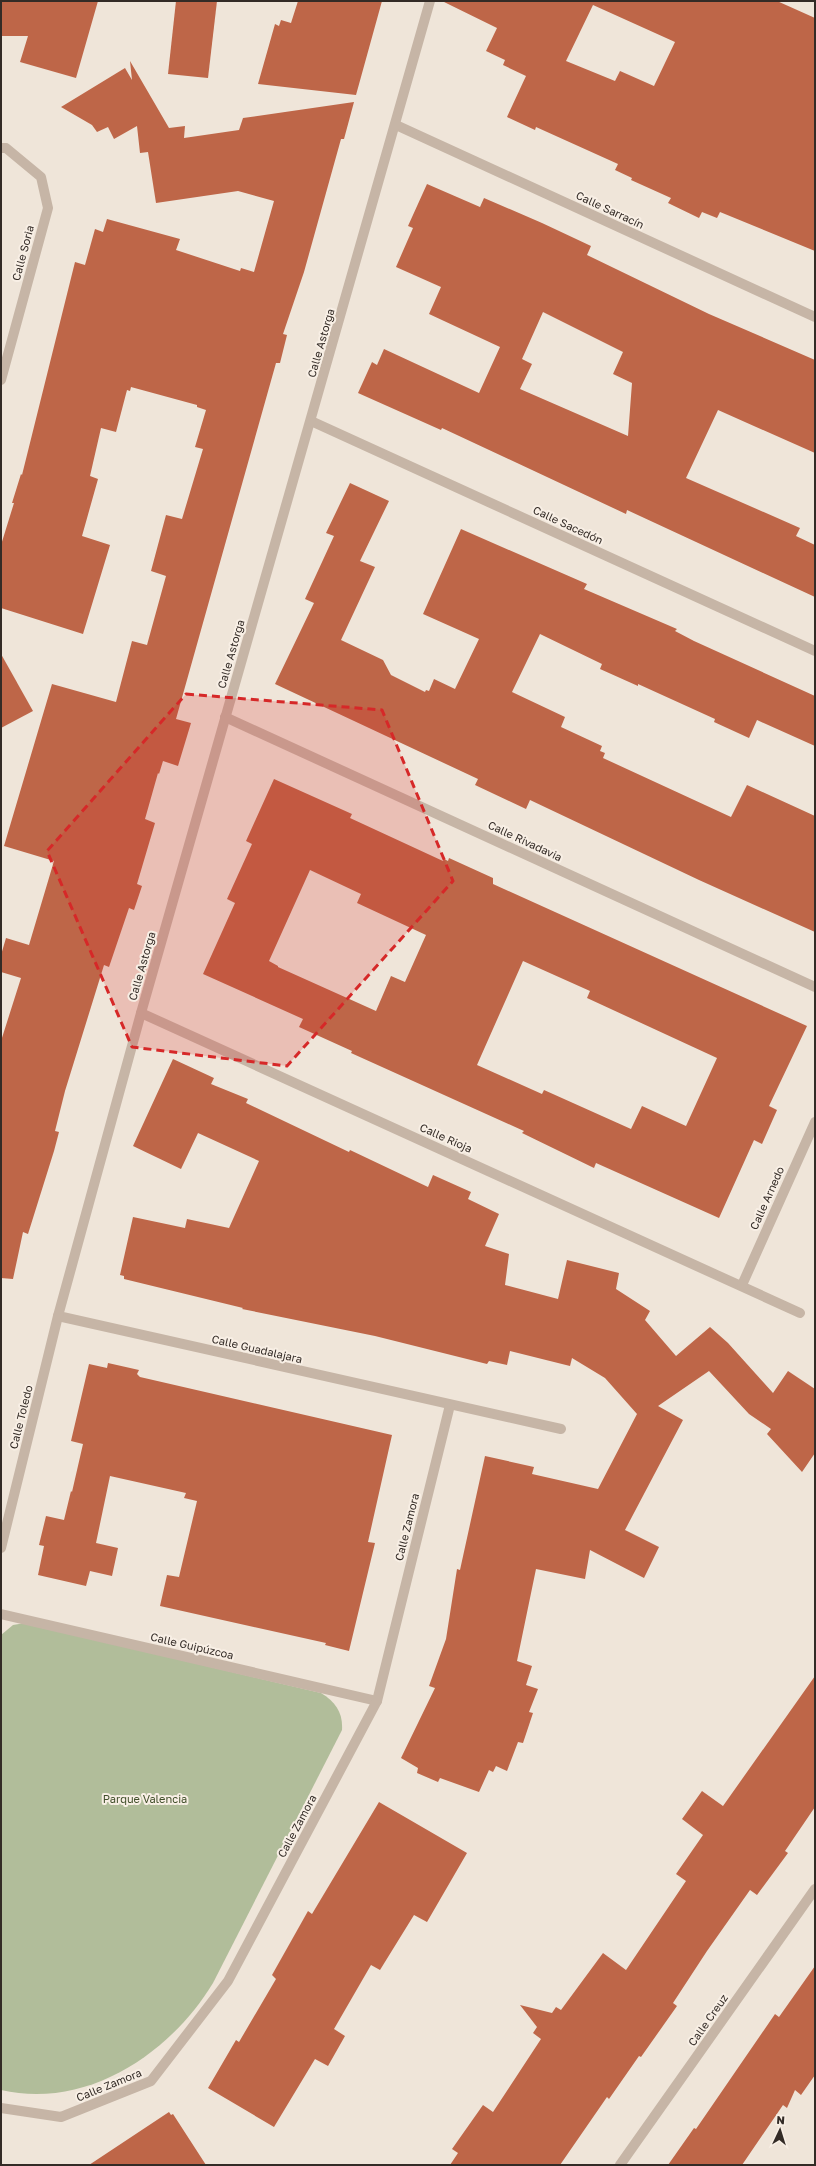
<svg xmlns="http://www.w3.org/2000/svg" width="816" height="2166" font-family="'Golos Text',sans-serif">
<rect width="100%" height="100%" fill="#efe5d9"/>
<path fill="#b1bd9a" d="M25 1623 321 1693C336 1702 343 1713 342 1730L213 1983C170 2054 86 2110 1 2090V1635L13 1625Z"/>
<g fill="#be6648" fill-rule="evenodd">
<path d="M1 1H98L76 78 20 62 28 36H1Z"/>
<path d="M176 1H217L208 78 168 74Z"/>
<path d="M298 1H382L356 95 258 84 275 24 279 26 281 20 291 23Z"/>
<path d="M442 1H777L815 18V251L720 212 717 218 702 212 699 218 668 203 671 198 631 180 632 178 615 170 618 164 536 127 535 130 507 117 526 76 503 65 505 60 486 51 497 28ZM593 5 675 42 654 86 620 71 615 81 566 61Z"/>
<path d="M130 61 169 128 185 126 184 138 239 130 243 118 354 102 344 139H341L304 272 283 334 287 335 280 363H276L176 719 191 723 178 766 163 761 159 774 158 773 145 819 155 823 137 884 142 886 134 910 129 908 109 967 104 965 65 1091 55 1131 59 1132 54 1151 28 1234 23 1232 13 1279 1 1278V1041L21 978 1 972V955L6 938 29 945 54 861 4 846 52 684 116 702 132 641 147 645 166 576 151 571 166 515 182 519 203 449 195 447 206 410 197 407V405L131 387 130 391 127 390 116 432 101 428 90 476 98 479 82 536 110 545 83 634 1 608V545L14 503H12L21 474 22 475 75 262 85 265 95 229 103 232 107 219 180 239 176 250 240 271 241 268 254 272 274 201 238 191 156 203 148 152 140 153 137 126 114 139 108 127 97 132 92 125 61 107 125 68 132 80Z"/>
<path d="M427 184 480 207 484 198 542 223 591 246 587 255 709 314 815 360V453L718 410 686 478 800 528 796 536 815 545V597L627 510 626 514 442 428 441 430 358 393 372 362 377 365 384 349 479 393 500 347 429 314 441 287 396 267 413 228 408 226ZM543 312 623 352 613 374 632 383 628 436 520 389 532 364 522 359Z"/>
<path d="M350 483 389 501 360 561 375 567 341 640 383 660 391 675 425 692 426 690 429 691 434 679 455 689 479 639 423 614 461 529 587 584 584 589 677 629 675 631 694 641 815 696V746L757 720 749 738 714 722 715 719 638 684V686L600 669 602 664 540 634 512 692 565 717 561 727 602 746 600 751 605 753 603 758 731 817 747 785 815 816V932L699 880 530 800 526 809 475 785 478 779 275 684 314 603 305 599 334 536 326 533Z"/>
<path d="M1 654 33 711 1 728Z"/>
<path d="M274 779 352 814 350 818 443 861 444 859 448 861 449 858 493 878V884L807 1026 769 1106 777 1110 762 1144 754 1140 719 1218 596 1163 594 1168 522 1133 524 1131 351 1053 352 1051 299 1027 303 1019 203 974 235 903 227 899 252 844 246 841ZM310 870 361 894 357 903 426 935 405 982 391 976 376 1011 278 967V966L269 961ZM523 961 590 991 587 998 717 1058 686 1126 642 1106 631 1129 544 1090 542 1094 477 1065Z"/>
<path d="M173 1059 214 1078 211 1084 248 1099 246 1103 349 1152 350 1150 428 1187 433 1175 471 1192 468 1199 499 1214 485 1246 509 1254 505 1285 558 1299 567 1260 619 1273 616 1289 650 1311 645 1320 676 1356 710 1327 728 1343 773 1393 788 1371 815 1389V1453L802 1472 767 1434 771 1429 749 1414 709 1371 658 1406 683 1420 625 1530 659 1547 644 1578 590 1550 585 1579 536 1569 517 1661 532 1666 526 1685 538 1689 529 1712 533 1713 523 1743 518 1742 507 1771 496 1766 493 1772 489 1770 479 1792 440 1778 438 1782 417 1773 418 1768 401 1758 435 1688 429 1686 446 1639 457 1569 460 1570 485 1456 534 1467 532 1474 598 1489 637 1414 605 1378 572 1358 570 1366 510 1351 507 1365 489 1361 487 1364 375 1336 242 1309 243 1308 124 1279V1276L120 1275 133 1217 185 1228 187 1219 229 1228 259 1161 198 1133 181 1169 133 1146Z"/>
<path d="M108 1363 139 1370 137 1374 140 1377 392 1435 368 1542 375 1543 349 1651 325 1645 326 1643 160 1606 167 1575 179 1577 197 1501 184 1498 186 1493 110 1476 96 1543 118 1548 112 1576 90 1571 86 1586 38 1575 44 1546 39 1545 46 1516 64 1520 71 1491 72 1492 83 1444 71 1441 89 1364 107 1368Z"/>
<path d="M815 1676V1807L785 1851 788 1853 757 1895 750 1890 707 1951 673 2003 677 2006 641 2057 639 2056 609 2099 607 2097 560 2165H450L458 2153 452 2149 483 2105 493 2112 541 2039 533 2033 537 2027 520 2005 552 2013 556 2007 561 2010 603 1953 626 1970 686 1881 676 1874 703 1835 682 1819 702 1791 723 1806Z"/>
<path d="M379 1802 467 1853 427 1922 414 1915 380 1970 371 1965 334 2029 345 2036 328 2066 315 2059 274 2127 208 2088 236 2040 239 2042 276 1979 272 1975 308 1911 312 1914Z"/>
<path d="M815 1966V2075L801 2095 795 2090 787 2108 783 2105 742 2165H668L694 2128 696 2129 775 2014 779 2017Z"/>
<path d="M169 2112 171 2115 173 2114 206 2165H89Z"/>
</g>
<g fill="none" stroke-linecap="round" stroke-linejoin="round">
<g stroke="#c6b5a6" stroke-width="10">
<path d="M396 125 815 317"/>
<path d="M1 148H6L41 177 48 208 1 380"/>
<path d="M311 421 815 651"/>
<path d="M225 717 815 987"/>
<path d="M141 1013 800 1313"/>
<path d="M742 1285 815 1122"/>
<path d="M58 1316 561 1429"/>
<path d="M1 1548 58 1316 141 1013 430 1"/>
<path d="M1 1614 377 1701"/>
<path d="M1 2108 61 2117 151 2081 228 1981 377 1701 450 1405"/>
<path d="M620 2165 815 1889"/>
</g>
</g>
<path fill="#d62828" fill-opacity="0.2" stroke="#d62828" stroke-width="3" stroke-dasharray="8 5" stroke-linejoin="round" d="M186 694 382 710 453 881 287 1066 132 1047 47 851Z"/>
<g text-anchor="middle" stroke-width="4" stroke-linejoin="round" paint-order="stroke">
<g font-size="11" fill="#332b26" stroke="#f8efe5">
<text transform="translate(610 210) rotate(25)" y="4">Calle Sarracín</text>
<text transform="translate(23 253) rotate(-75)" y="4">Calle Soria</text>
<text transform="translate(321 343) rotate(-74)" y="4">Calle Astorga</text>
<text transform="translate(568 525) rotate(25)" y="4">Calle Sacedón</text>
<text transform="translate(231 654) rotate(-74)" y="4">Calle Astorga</text>
<text transform="translate(525 841) rotate(25)" y="4">Calle Rivadavia</text>
<text transform="translate(142 966) rotate(-74)" y="4">Calle Astorga</text>
<text transform="translate(446 1138) rotate(24)" y="4">Calle Rioja</text>
<text transform="translate(767 1198) rotate(-66)" y="4">Calle Arnedo</text>
<text transform="translate(257 1349) rotate(13)" y="4">Calle Guadalajara</text>
<text transform="translate(21 1417) rotate(-76)" y="4">Calle Toledo</text>
<text transform="translate(407 1527) rotate(-76)" y="4">Calle Zamora</text>
<text transform="translate(192 1646) rotate(13)" y="4">Calle Guipúzcoa</text>
<text transform="translate(297 1826) rotate(-62)" y="4">Calle Zamora</text>
<text transform="translate(708 2020) rotate(-55)" y="4">Calle Creuz</text>
<text transform="translate(109 2085) rotate(-22)" y="4">Calle Zamora</text>
</g>
<g font-size="11" fill="#42502c" stroke="#f8efe5">
<text x="145" y="1803">Parque Valencia</text>
</g>
</g>
<rect width="816" height="2166" fill="none" stroke="#332b26" stroke-width="4"/>
<g transform="translate(780 2130) rotate(4)" stroke="#f8efe5" stroke-width="3" paint-order="stroke">
<path d="M0-3L7 15L0 10L-7 15Z" fill="#332b26"/>
<text y="-6" font-size="11" font-weight="bold" text-anchor="middle" fill="#332b26">N</text>
</g>
</svg>
